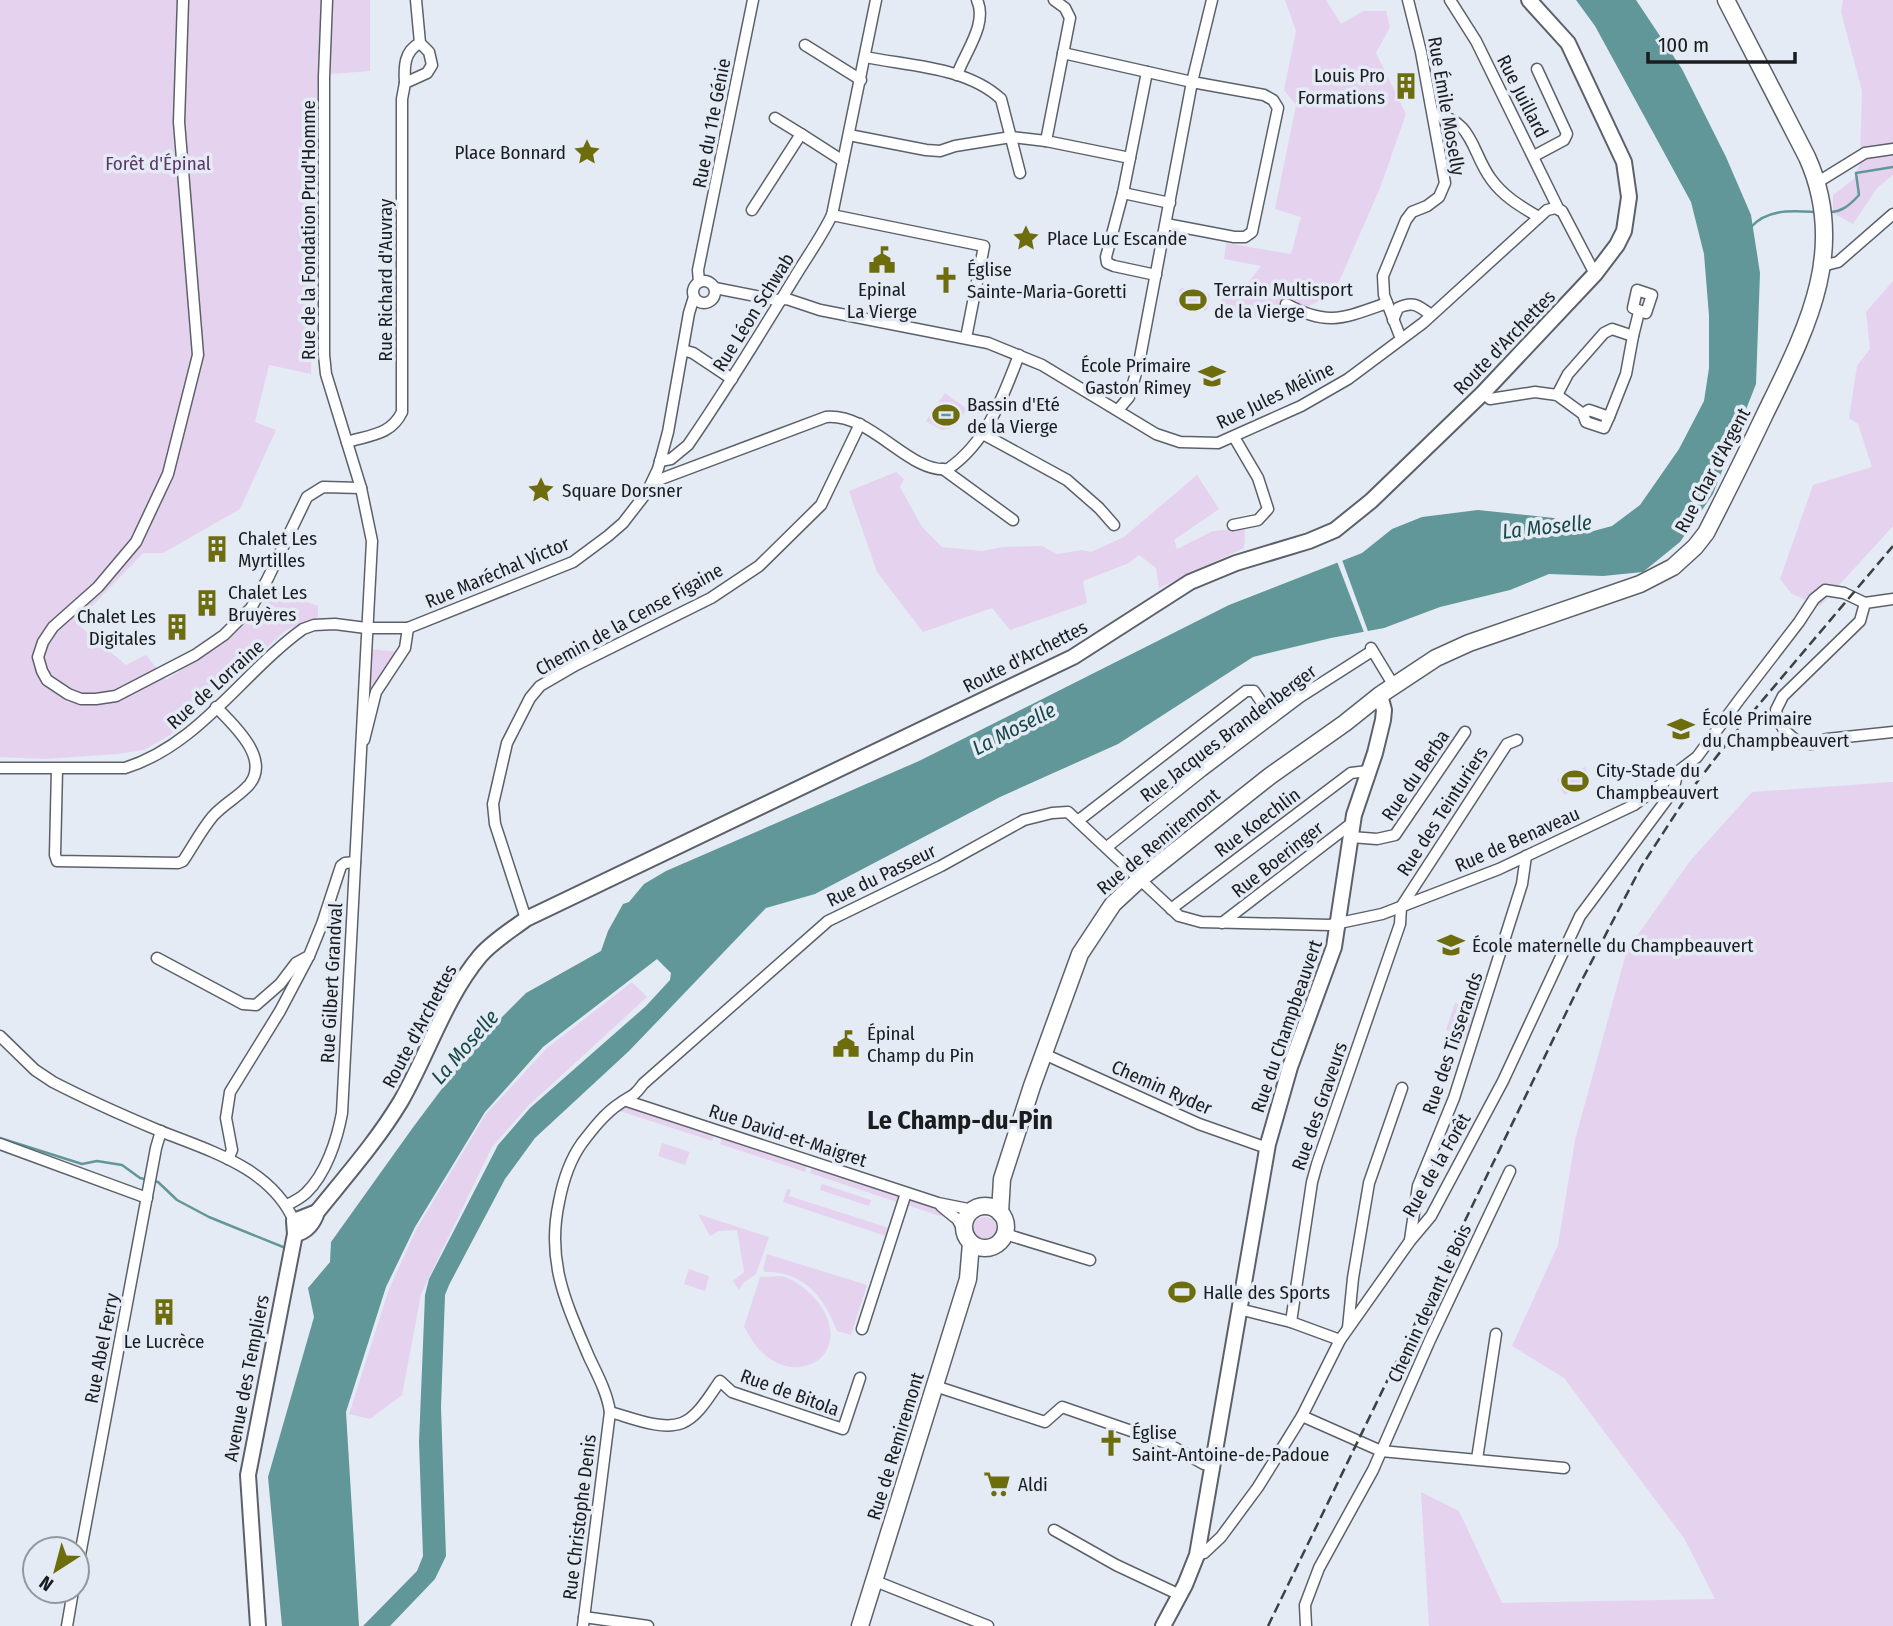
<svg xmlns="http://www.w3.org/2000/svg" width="1893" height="1626" font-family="'Fira Sans Condensed',sans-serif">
<rect width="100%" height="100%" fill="#e4ebf4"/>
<g fill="#e5d2ef">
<path d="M0 0H370V71L318 75 311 374 269 365 255 422 276 430 240 509 163 553H143L76 623 126 665 146 655 166 680 227 639 258 613 272 590 318 606V617L286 630 170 735 144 750 117 754 45 759 0 757Z"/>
<path d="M1285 0H1326L1341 24 1363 11H1386L1390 27 1376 53 1406 114 1380 188 1334 293 1284 319 1272 308 1250 320 1221 305 1225 289 1247 284 1261 266 1224 259 1226 243 1291 254 1301 217 1275 209 1296 105 1284 90 1296 31Z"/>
<path d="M1843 0H1893V175L1877 188 1853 224 1833 213V195L1854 179 1860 163 1862 91 1841 12Z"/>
<path d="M1893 281V526L1820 606 1792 594 1780 579 1813 485 1872 467 1858 424 1849 418 1857 366 1870 349 1866 312Z"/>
<path d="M1182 288 1208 293 1210 296 1208 308 1205 311 1178 306 1176 304 1179 290Z"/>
<path d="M945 393 967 409 954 427 942 430 926 421Z"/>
<path d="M896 472 904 479 900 487 922 527 942 547 982 551 1003 547 1042 546 1057 554 1082 550 1091 552 1124 537 1197 475 1219 509 1174 540 1177 549 1213 531 1245 528 1244 548 1159 588 1156 568 1139 555 1129 563 1083 581 1087 603 1010 630 992 608 923 632 877 572 849 491Z"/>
<path d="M371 649 399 652 379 680 367 711Z"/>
<path d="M1585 767 1592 783 1564 795 1557 779Z"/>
<path d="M1893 782V1626H1429L1421 1492 1459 1511 1502 1603 1715 1599 1684 1538 1564 1378 1512 1346 1558 1245 1575 1140 1627 950 1690 861 1752 792Z"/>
<path d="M632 982 647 997 528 1106 492 1147 421 1294 402 1395 370 1419 349 1414 389 1289 417 1228 486 1114 547 1048Z"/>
<path d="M1455 1003 1476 1010 1468 1037 1446 1030Z"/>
<path d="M625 1107 714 1135 712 1141 620 1111Z"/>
<path d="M722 1138 807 1165 805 1172 720 1144Z"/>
<path d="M662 1143 690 1152 685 1165 658 1156Z"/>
<path d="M812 1167 900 1196 897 1202 810 1173Z"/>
<path d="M822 1184 871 1200 869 1206 820 1190Z"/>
<path d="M787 1189 791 1190 789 1196 889 1228 886 1236 783 1202Z"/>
<path d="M909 1199 945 1213 943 1217 907 1205Z"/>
<path d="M698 1214 769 1237 756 1274 743 1283 739 1290 733 1281 744 1272 737 1230 719 1231 710 1236Z"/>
<circle cx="985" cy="1229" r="12"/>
<path d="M767 1254 867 1285 851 1335 837 1331C825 1298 804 1271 765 1272L763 1269Z"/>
<path d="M689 1269 709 1276 705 1291 684 1284Z"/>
<path d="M782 1276C797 1281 807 1289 817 1301 856 1351 802 1388 764 1354 755 1347 750 1336 744 1327L760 1277Z"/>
</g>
<g fill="#619798">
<path d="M1576 0H1636L1682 69 1726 157 1751 215 1760 273 1756 384 1713 494 1680 542 1643 572 1603 576 1549 574 1510 590 1440 607 1384 628 1331 638 1253 657 1118 744 1000 797 815 894 766 908 629 1051 535 1138 505 1179 449 1285 445 1295 441 1407 446 1556 435 1579 390 1626H363L417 1571 423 1556 419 1442 425 1295 429 1279 498 1145 530 1108 646 1006 670 980 671 973 657 959 543 1047 485 1112 415 1227 386 1287 346 1412 359 1626H282L268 1477 314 1317 308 1288 330 1262 331 1242 414 1126 477 1042 526 993 601 951 608 931 623 904 629 902 644 884 666 871 919 761 1229 605 1362 553 1392 529 1422 517 1478 510 1554 518 1571 529 1586 533 1612 526 1640 505 1679 449 1704 401 1709 368V316L1704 254 1691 202 1595 26Z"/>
<path d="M951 407 956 412V416L943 424H936L933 419 936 413Z"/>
</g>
<path fill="#e4ebf4" d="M1341 557 1369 634 1365 635 1336 559Z"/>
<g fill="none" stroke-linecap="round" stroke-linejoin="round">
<g stroke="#619798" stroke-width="2.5">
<path d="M1827 212C1841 213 1850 205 1859 195L1856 173 1893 167"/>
<path d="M1751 227C1768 208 1793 211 1816 212"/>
<path d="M0 1138 82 1164 97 1161 122 1165 140 1178 158 1182 177 1200 209 1217 288 1249"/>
</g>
<defs>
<g id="street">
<path d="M183 0 179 122 198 355 168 474 136 542 98 587 53 627 43 642 38 657 42 671 47 680 68 694 81 699H96L116 696 195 655 224 635 251 608 267 580 307 497 323 487 361 488"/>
<path d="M1450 0 1476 41 1559 210"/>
<path d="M805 45 861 80"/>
<path d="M1063 53 1192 82 1264 95 1273 100 1278 108 1252 232 1245 237H1234L1166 224"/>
<path d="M865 57C910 66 967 67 1001 99L1020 173"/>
<path d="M1147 72 1123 193 1106 257 1107 263 1114 266 1156 275"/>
<path d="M957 75C965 52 988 24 977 0"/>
<path d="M405 83C404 67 404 51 420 43"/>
<path d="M1433 114C1474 120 1471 152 1491 179 1503 196 1520 206 1537 216"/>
<path d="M775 118 801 134"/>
<path d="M849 135 926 150 940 151 955 146 1011 137 1046 141 1130 158"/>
<path d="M1046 141 1070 18 1065 8 1054 0"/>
<path d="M1534 156 1564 140 1567 134 1537 69"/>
<path d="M1818 182 1865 153 1893 149"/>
<path d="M1123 193 1170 203"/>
<path d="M752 210 801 134 843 161"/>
<path d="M832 215 984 246 966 338"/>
<path d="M1822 266 1838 262 1893 214"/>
<circle cx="704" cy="292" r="11"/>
<path d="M699 282 698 270 753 0"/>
<path d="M715 288 776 300 787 299 820 310 988 343 1042 365 1156 434 1180 442 1218 443 1301 406 1348 379 1423 323 1547 210 1556 208 1562 211 1595 274"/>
<path d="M1637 290 1652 295 1646 313 1633 308Z"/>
<path d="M1286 304C1328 327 1344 318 1387 303"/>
<path d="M1393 320 1398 308C1413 301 1418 305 1431 315"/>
<path d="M1633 336 1639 312"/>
<path d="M1401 339 1384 295 1383 276 1406 220 1412 212 1427 206 1439 197 1445 183 1421 52 1408 0"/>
<path d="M683 350 693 353 732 379"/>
<path d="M1483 393 1490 399 1535 392 1557 395 1583 414 1586 422 1604 428 1609 417 1589 410 1583 414"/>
<path d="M1557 395 1568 374 1604 333 1612 329 1633 336 1626 374 1609 417"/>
<path d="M1118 410 1129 397 1139 363 1192 82 1212 0"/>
<path d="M983 434 1067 480 1099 508 1114 525"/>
<path d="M347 442C370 435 391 435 402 412V99L405 83 427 73 432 65 429 52 420 43 416 0"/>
<path d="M660 461 671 459 688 445C725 391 759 336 793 280 806 258 821 238 832 215L876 0"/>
<path d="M943 469 1013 520"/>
<path d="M653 482 826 417C872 413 909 474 948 469 987 442 1003 397 1019 355"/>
<path d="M1233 525 1258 520 1268 509 1258 478 1234 437"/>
<path d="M1865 603 1860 621 1783 696 1776 710 1778 720 1784 730 1799 743 1812 744 1827 739 1893 732"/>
<path d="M1865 603 1893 599"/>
<path d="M1371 648 1394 686"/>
<path d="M364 740 376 692 405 648 408 628"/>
<path d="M0 768H125C199 745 242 673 303 629L314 625 335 624 366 628H408L573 562 608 536 623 523 647 492 658 469 668 432 689 313 694 297"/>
<path d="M57 769 55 855 57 861 178 863 183 861C193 846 202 829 213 816 223 805 236 798 246 788 274 762 235 726 216 707"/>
<path d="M1079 820 1246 691H1254L1272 718"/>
<path d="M1351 837 1377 839 1395 835 1465 732"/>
<path d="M1107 847 1202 771 1300 697 1372 651"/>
<path d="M1171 909 1351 773 1368 771"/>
<path d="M526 919 495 824 493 804 507 743 530 698 540 686 576 665 711 598 759 566 821 505 860 424"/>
<path d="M1222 923 1352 823"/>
<path d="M157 958 243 1004 256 1005 280 984 296 963 309 956 322 924 341 866 345 863 355 862"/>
<path d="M0 1036 35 1070 53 1082C88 1100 124 1116 160 1131 210 1151 271 1168 294 1221"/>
<path d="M1044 1054 1199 1124 1267 1148"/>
<path d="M627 1101 938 1203 973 1210"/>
<path d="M0 1144 147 1198"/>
<path d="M228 1159 232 1150 226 1118 230 1092 280 1011 309 956"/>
<path d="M287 1205C293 1202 301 1198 306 1193 326 1174 337 1140 342 1113L372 541 361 488 326 374 324 355V77L327 0"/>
<path d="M941 1206 957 1219 966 1234"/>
<path d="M1005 1234 1090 1260"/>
<path d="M1410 1240 1418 1186 1454 1098 1522 884 1526 856"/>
<path d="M1239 1309 1291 1322 1340 1340"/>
<path d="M1291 1322 1312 1182 1317 1164 1400 924 1401 907 1507 744 1517 740"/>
<path d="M1348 1328 1353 1278 1369 1183 1402 1088"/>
<path d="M862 1329 906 1193"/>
<path d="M935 1386 1045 1422 1062 1407 1166 1443 1204 1464 1214 1466"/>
<path d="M610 1412C630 1417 661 1431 682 1423 698 1417 710 1395 720 1381L732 1392 843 1429 860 1378"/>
<path d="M1302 1416 1381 1451 1564 1468"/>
<path d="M1477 1459 1496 1334"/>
<path d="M1054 1530 1116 1565 1180 1595"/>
<path d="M1197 1555 1204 1553 1221 1537 1258 1487 1302 1416 1340 1340 1410 1241 1431 1216 1503 1081 1580 916 1673 791 1677 775"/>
<path d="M77 1571 156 1148 161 1131"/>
<path d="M875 1581 988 1626"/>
<path d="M584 1617 648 1626"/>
<path d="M67 1626 73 1591"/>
<path d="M583 1626 610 1412C607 1392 597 1374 589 1357 566 1303 546 1262 559 1202 563 1181 569 1161 582 1143 592 1130 605 1113 619 1104 631 1095 633 1098 643 1084L828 921 941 866 1024 820 1052 813 1068 812 1179 916 1201 922 1330 925 1382 914 1499 869 1634 805 1697 757 1739 700 1799 622 1814 599 1825 590 1844 593 1865 603"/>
<path d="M1306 1626 1305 1605 1319 1568 1373 1470 1430 1340 1510 1171"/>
</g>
<g id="secondary">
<path d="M295 1234C307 1232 314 1222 317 1212 346 1176 377 1141 401 1101 428 1054 445 998 480 956 493 941 510 931 526 919L1073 657 1190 582 1236 563 1309 541 1335 530 1371 501 1483 393 1595 274 1617 245 1624 231 1629 197 1624 162 1568 43 1529 0"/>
<path d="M258 1626 248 1475 295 1234 294 1221 317 1212"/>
<path d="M1163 1626 1185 1585 1197 1555 1268 1144 1290 1067 1334 947 1354 815 1375 753 1383 720 1384 710 1380 695"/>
</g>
<g id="primary">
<circle cx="985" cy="1227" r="21"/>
<path d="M1000 1213 1002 1179 1032 1086 1080 954 1113 904 1140 879 1270 776 1345 723 1380 695 1436 658 1469 643 1640 584 1673 567 1695 547 1706 533C1726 494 1746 454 1765 414 1806 330 1849 250 1807 157L1726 0"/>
<path d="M860 1626 968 1279 971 1243"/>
</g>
</defs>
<use href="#street" stroke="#5c6169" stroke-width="13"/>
<use href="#secondary" stroke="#5c6169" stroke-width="18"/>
<use href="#primary" stroke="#5c6169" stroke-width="19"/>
<use href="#street" stroke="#fff" stroke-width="10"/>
<use href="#secondary" stroke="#fff" stroke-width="14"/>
<use href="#primary" stroke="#fff" stroke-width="16"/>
<path stroke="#3d4045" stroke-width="2.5" stroke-dasharray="10 5" stroke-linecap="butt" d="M1268 1626 1583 978 1641 867 1691 790 1734 734 1893 546"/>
</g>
<defs>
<symbol id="building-bare" viewBox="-9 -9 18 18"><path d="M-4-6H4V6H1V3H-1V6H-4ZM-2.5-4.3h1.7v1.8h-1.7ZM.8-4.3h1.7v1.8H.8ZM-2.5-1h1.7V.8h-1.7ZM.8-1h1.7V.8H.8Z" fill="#6e6d0e" stroke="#e4ebf4" stroke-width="2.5" paint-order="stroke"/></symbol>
<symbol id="sight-bare" viewBox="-9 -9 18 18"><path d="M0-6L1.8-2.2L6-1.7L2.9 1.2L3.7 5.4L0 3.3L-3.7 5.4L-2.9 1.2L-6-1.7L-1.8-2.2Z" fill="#6e6d0e" stroke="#e4ebf4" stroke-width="2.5" paint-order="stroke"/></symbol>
<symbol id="civic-bare" viewBox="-9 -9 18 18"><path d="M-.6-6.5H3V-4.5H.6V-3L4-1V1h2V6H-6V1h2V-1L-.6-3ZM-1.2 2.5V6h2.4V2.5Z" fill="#6e6d0e" stroke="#e4ebf4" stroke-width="2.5" paint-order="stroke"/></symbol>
<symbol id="church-bare" viewBox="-9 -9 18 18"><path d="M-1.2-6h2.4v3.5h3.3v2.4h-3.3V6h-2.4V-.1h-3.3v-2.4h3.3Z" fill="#6e6d0e" stroke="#e4ebf4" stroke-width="2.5" paint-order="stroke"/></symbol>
<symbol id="stadium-bare" viewBox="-9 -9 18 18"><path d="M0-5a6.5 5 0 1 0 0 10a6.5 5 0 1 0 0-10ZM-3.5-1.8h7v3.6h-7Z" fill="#6e6d0e" stroke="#e4ebf4" stroke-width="2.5" paint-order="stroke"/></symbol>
<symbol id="school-bare" viewBox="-9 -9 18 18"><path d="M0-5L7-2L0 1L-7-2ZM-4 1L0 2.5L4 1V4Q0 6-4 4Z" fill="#6e6d0e" stroke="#e4ebf4" stroke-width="2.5" paint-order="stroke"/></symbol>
<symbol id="supermarket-bare" viewBox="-9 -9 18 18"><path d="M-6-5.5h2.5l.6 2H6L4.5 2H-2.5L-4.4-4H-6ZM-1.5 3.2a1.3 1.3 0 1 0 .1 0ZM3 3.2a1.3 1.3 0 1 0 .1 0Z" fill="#6e6d0e" stroke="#e4ebf4" stroke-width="2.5" paint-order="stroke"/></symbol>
</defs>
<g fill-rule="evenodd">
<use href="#building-bare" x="1387" y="67" width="38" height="38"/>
<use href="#sight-bare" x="568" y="133" width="38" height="38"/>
<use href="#sight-bare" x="1007" y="219" width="38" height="38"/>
<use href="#civic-bare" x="863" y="241" width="38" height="38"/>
<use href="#church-bare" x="927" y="261" width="38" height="38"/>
<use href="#stadium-bare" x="1174" y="281" width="38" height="38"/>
<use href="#school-bare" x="1193" y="357" width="38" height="38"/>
<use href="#stadium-bare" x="927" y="396" width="38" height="38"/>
<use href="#sight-bare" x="522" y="471" width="38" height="38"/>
<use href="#building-bare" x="198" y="530" width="38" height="38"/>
<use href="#building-bare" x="188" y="584" width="38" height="38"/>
<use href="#building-bare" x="158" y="608" width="38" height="38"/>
<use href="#school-bare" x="1662" y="710" width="38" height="38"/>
<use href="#stadium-bare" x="1556" y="762" width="38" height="38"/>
<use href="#school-bare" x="1432" y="926" width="38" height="38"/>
<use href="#civic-bare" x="827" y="1025" width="38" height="38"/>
<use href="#stadium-bare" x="1163" y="1273" width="38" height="38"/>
<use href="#building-bare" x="145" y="1293" width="38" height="38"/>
<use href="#church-bare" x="1092" y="1424" width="38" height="38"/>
<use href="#supermarket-bare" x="978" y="1465" width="38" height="38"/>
</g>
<g text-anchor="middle" stroke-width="7" stroke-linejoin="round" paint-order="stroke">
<g font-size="19" fill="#1a1c20" stroke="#e4ebf4" text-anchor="start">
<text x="1385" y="82" text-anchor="end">Louis Pro<tspan x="1385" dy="22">Formations</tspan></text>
<text x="566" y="159" text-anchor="end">Place Bonnard</text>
<text x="1047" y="245">Place Luc Escande</text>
<text x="967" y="276">Église<tspan x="967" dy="22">Sainte-Maria-Goretti</tspan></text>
<text x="882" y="296" text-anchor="middle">Epinal<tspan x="882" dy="22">La Vierge</tspan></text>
<text x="1214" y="296">Terrain Multisport<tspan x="1214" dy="22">de la Vierge</tspan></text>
<text x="1191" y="372" text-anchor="end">École Primaire<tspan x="1191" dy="22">Gaston Rimey</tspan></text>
<text x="967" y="411">Bassin d'Eté<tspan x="967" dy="22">de la Vierge</tspan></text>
<text x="562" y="497">Square Dorsner</text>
<text x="238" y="545">Chalet Les<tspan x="238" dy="22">Myrtilles</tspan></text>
<text x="228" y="599">Chalet Les<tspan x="228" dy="22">Bruyères</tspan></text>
<text x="156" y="623" text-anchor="end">Chalet Les<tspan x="156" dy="22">Digitales</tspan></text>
<text x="1702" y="725">École Primaire<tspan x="1702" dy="22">du Champbeauvert</tspan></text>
<text x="1596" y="777">City-Stade du<tspan x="1596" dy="22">Champbeauvert</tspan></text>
<text x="1472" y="952">École maternelle du Champbeauvert</text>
<text x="867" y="1040">Épinal<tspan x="867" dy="22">Champ du Pin</tspan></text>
<text x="1203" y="1299">Halle des Sports</text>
<text x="164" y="1348" text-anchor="middle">Le Lucrèce</text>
<text x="1132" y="1439">Église<tspan x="1132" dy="22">Saint-Antoine-de-Padoue</tspan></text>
<text x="1018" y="1491">Aldi</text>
</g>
<g font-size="19" fill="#1a1c20" stroke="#e4ebf4">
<text transform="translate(1523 96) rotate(63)" y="7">Rue Juillard</text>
<text transform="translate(1447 106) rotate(80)" y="7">Rue Émile Moselly</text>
<text transform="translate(711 123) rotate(-79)" y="7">Rue du 11e Génie</text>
<text transform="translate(308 230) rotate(-90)" y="7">Rue de la Fondation Prud'Homme</text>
<text transform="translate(385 280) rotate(-90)" y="7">Rue Richard d'Auvray</text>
<text transform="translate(753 312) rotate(-58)" y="7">Rue Léon Schwab</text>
<text transform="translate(1504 342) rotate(-46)" y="7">Route d'Archettes</text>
<text transform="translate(1275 395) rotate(-26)" y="7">Rue Jules Méline</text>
<text transform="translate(1712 470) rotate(-62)" y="7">Rue Char d'Argent</text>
<text transform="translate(497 572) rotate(-23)" y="7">Rue Maréchal Victor</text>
<text transform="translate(629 619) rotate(-29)" y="7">Chemin de la Cense Figaine</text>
<text transform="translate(1025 656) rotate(-27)" y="7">Route d'Archettes</text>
<text transform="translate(215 684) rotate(-42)" y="7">Rue de Lorraine</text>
<text transform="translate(1228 733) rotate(-37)" y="7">Rue Jacques Brandenberger</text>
<text transform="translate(1415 775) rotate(-56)" y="7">Rue du Berba</text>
<text transform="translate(1442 811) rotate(-57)" y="7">Rue des Teinturiers</text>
<text transform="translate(1257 822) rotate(-37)" y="7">Rue Koechlin</text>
<text transform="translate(1517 839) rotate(-24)" y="7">Rue de Benaveau</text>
<text transform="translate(1158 841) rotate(-40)" y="7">Rue de Remiremont</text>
<text transform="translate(1277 859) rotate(-38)" y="7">Rue Boeringer</text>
<text transform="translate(881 875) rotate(-26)" y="7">Rue du Passeur</text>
<text transform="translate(331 983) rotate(-87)" y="7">Rue Gilbert Grandval</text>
<text transform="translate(419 1026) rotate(-62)" y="7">Route d'Archettes</text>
<text transform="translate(1286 1026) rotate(-71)" y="7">Rue du Champbeauvert</text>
<text transform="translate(1452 1043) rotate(-71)" y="7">Rue des Tisserands</text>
<text transform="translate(1162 1087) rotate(24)" y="7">Chemin Ryder</text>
<text transform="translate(1319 1106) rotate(-71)" y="7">Rue des Graveurs</text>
<text transform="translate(788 1135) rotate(18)" y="7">Rue David-et-Maigret</text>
<text transform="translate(1436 1165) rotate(-60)" y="7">Rue de la Forêt</text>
<text transform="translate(1429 1303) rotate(-65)" y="7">Chemin devant le Bois</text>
<text transform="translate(101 1348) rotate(-79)" y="7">Rue Abel Ferry</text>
<text transform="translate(246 1378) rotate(-79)" y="7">Avenue des Templiers</text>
<text transform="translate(790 1392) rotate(20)" y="7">Rue de Bitola</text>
<text transform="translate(895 1446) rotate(-73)" y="7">Rue de Remiremont</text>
<text transform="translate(579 1517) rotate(-83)" y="7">Rue Christophe Denis</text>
</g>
<g font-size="19" fill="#5a3969" stroke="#e4ebf4">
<text x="158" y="170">Forêt d'Épinal</text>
</g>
<g font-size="21" font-style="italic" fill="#164849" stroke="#e4ebf4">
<text transform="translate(1547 527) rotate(-6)" y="7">La Moselle</text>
<text transform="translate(1014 729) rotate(-27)" y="7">La Moselle</text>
<text transform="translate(465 1047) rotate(-49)" y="7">La Moselle</text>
</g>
<g font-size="26" font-weight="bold" fill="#1a1c20" stroke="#e4ebf4">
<text x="960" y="1129">Le Champ-du-Pin</text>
</g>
</g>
<g transform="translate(56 1570) rotate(216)"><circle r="33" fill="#e4ebf4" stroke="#93989f" stroke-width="2"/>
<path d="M0-5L12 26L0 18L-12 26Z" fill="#6e6d0e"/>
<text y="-10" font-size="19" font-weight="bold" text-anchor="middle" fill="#1a1c20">N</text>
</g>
<path d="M1648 52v10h147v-10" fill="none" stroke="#1a1c20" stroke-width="3.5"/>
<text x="1658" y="52" font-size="21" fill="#1a1c20" stroke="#e4ebf4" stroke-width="5" paint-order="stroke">100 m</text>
</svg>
